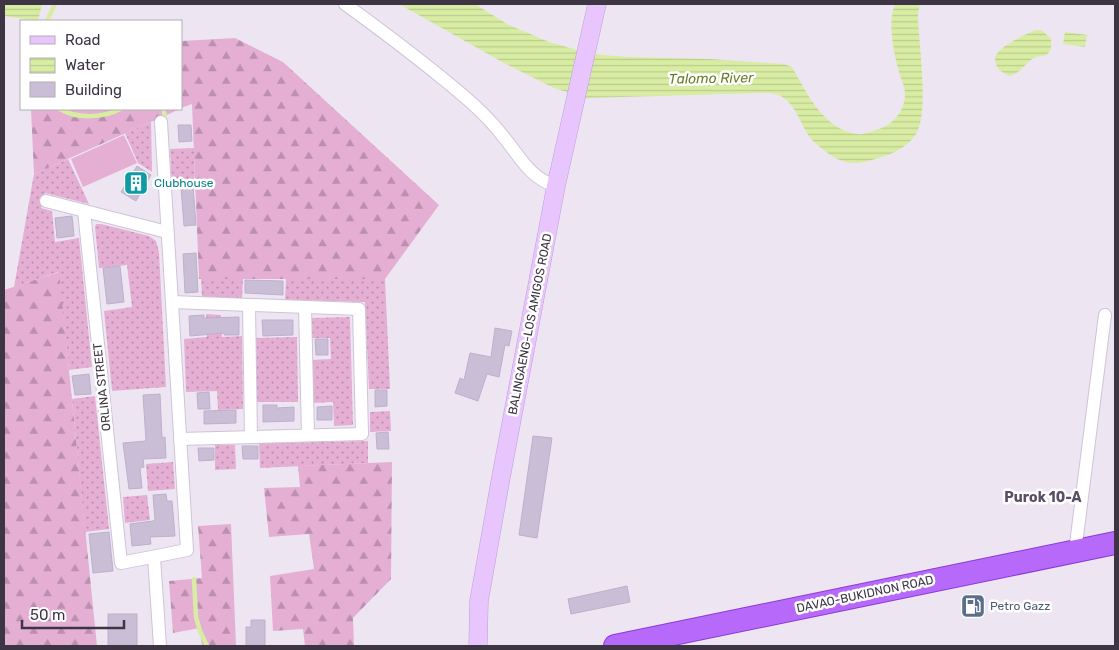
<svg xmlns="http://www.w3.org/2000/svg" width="1119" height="650" font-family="Rubik,sans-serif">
<defs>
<pattern id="grass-dots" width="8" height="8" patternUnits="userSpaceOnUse" patternTransform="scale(1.25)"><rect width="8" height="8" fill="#e5afd4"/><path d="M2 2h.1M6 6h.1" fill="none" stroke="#bb8fae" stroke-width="1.8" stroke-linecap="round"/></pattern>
<pattern id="forest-firs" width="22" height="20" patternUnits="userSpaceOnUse" patternTransform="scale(1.25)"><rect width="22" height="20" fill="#e5afd4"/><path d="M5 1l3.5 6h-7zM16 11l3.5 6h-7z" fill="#bb8fae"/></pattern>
<pattern id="water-rules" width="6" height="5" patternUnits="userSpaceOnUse" patternTransform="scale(1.25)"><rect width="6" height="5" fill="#d8eda3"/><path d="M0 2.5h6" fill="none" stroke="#bacc8e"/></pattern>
</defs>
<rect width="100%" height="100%" fill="#ede6f2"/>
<g fill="url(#grass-dots)">
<path d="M151 122 152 172 138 163 125 133Z"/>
<path d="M194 148 195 184 172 186 170 149Z"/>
<path d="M68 159 89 204 45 193 41 208 52 211 55 242 79 238 92 367 69 370 58 272 14 287 34 174Z"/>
<path d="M96 224H101L149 236 156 241 159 252 166 387 112 391 104 311 132 307 127 265 99 268 95 227Z"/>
<path d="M201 278H243L242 299 202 297Z"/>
<path d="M286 278 385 279 390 389H369L365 302 285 300Z"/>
<path d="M206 314 221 315 222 337 242 336 243 409 218 410 217 391 186 392 184 339 207 337Z"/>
<path d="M350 317 353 425 334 426 333 402 312 403 311 360 331 359 330 338H311L310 318Z"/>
<path d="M297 337 298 402H257L256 338Z"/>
<path d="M95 396 109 529 85 532 72 399Z"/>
<path d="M390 411 391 431 370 432V412Z"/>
<path d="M368 441V463L260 468 259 443Z"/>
<path d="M215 445H235L236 469 215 470Z"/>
<path d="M173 462 175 489 148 491 146 464Z"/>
<path d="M147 495 150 520 125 523 123 497Z"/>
</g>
<g fill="url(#forest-firs)">
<path d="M235 38 283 62 439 205 385 279H199L192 104 181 108V41Z"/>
<path d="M31 109H180L34 174Z"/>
<path d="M59 272 97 646H4V290Z"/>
<path d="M392 462 391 579 353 618 354 646H305L303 629 273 631 270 576 314 569 309 534 269 537 264 488 300 487 298 466Z"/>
<path d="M231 524 236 646H202L200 628 173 633 169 581 202 578 198 526Z"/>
</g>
<path fill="#e5afd4" d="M124 135 137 163 83 187 71 159Z"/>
<g fill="url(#water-rules)">
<path d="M4 4H42L38 21 4 16Z"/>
<path d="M399 4H475L507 24 549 42 591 54 629 57 710 59 784 64 792 67C807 93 823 129 857 134 864 135 872 131 879 129 894 124 905 110 905 94 905 87 901 79 899 72 894 53 887 23 895 4H920L918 13C918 42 930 110 916 134 907 148 891 155 875 159 851 167 839 163 820 147 816 144 812 140 809 136 800 123 796 105 781 96 778 94 771 94 767 93L586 98 554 88 504 63Z"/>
<path d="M1036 30H1042L1051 39C1051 43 1052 47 1050 51 1046 58 1038 55 1032 59 1023 66 1021 73 1009 76L999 70C997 67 995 63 995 59 996 47 1026 34 1036 30Z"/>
<path d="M1065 32 1087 35 1085 47 1063 44Z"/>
</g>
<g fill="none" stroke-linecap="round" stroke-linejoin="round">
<g stroke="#d8eda3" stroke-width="4.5">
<path d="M47 21 55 4"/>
<path d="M60 109C76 119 104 118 120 109"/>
<path d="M163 109 165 116"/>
<path d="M194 579 196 617 200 631 207 646"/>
</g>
</g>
<g fill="#cabed6" stroke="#beafce">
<path d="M178 125H191L192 141 179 142Z"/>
<path d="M137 166 151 175 136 201 121 192Z"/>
<path d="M193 186 196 225 184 226 181 187Z"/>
<path d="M72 216 74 236 57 238 55 218Z"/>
<path d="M196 253 198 292 185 293 183 254Z"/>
<path d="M120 266 124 302 107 304 103 268Z"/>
<path d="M245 280 283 281V295L245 293Z"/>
<path d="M204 315V318L239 317V335H224V333L190 336 189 316Z"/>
<path d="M262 320H293V335L263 336Z"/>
<path d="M495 328 512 331 509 346 505 345 499 377 487 374 478 401 455 393 460 378 464 380 470 353 491 357Z"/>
<path d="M315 339H328V355H316Z"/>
<path d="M89 374 91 394 75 395 72 376Z"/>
<path d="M375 390H387V406L375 407Z"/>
<path d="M209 392 210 409H198L197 393Z"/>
<path d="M160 394 162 438 165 437 166 458 143 459 144 467 140 468 142 488 129 489 123 443 146 441 143 395Z"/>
<path d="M263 405H277V408L294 407V421L263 422Z"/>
<path d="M332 406V420H317V407Z"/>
<path d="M236 410V423L204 424V411Z"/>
<path d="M388 432 389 449H377L376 433Z"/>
<path d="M533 436 552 438 537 538 519 535Z"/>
<path d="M242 446H258V459H243Z"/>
<path d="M198 448H214V460L199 461Z"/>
<path d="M166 494 167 501H172L175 536 150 537 151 544 132 546 130 524 153 521 155 520 153 495Z"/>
<path d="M109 532 113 571 93 573 89 534Z"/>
<path d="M627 586 630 602 571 614 568 599Z"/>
<rect x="108" y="614" width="29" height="32"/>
<path d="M251 620H265V646H246V627H251Z"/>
</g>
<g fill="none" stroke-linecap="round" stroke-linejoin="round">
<defs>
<g id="street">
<path d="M345 4C378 28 410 52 442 78 464 96 485 113 502 135 519 155 529 178 556 186"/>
<path d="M46 201 167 232"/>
<path d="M84 211 121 563 187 550 161 122"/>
<path d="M172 302 359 309 362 434 180 439"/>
<path d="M249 305 251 437"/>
<path d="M305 307 308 435"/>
<path d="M1075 552 1105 315"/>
<path d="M154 557 160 646"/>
</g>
<path id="secondary" d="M478 646 479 601 501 477 556 186 597 4"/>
<path id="highway" d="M615 646 1115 543"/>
</defs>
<use href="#street" stroke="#cec3d8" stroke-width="14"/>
<use href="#secondary" stroke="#c29dda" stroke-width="19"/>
<use href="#highway" stroke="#8a3ad7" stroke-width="24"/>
<use href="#street" stroke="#fff" stroke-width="12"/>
<use href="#secondary" stroke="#e8c5fc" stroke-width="18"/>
<use href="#highway" stroke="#b76af9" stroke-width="22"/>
</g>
<defs>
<symbol id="building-square" viewBox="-11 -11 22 22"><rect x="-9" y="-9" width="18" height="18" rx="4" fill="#0f9aa8" stroke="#fff"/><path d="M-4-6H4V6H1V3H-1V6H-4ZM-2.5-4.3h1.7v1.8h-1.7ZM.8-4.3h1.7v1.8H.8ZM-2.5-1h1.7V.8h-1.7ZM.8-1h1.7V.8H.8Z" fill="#fff"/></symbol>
<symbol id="fuel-square" viewBox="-11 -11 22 22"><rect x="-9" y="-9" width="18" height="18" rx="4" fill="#5c6f8a" stroke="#fff"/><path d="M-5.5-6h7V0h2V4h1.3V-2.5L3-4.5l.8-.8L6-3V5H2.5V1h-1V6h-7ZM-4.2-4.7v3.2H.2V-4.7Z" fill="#fff"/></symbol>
</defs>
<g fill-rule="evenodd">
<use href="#building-square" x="122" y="169" width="28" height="28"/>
<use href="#fuel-square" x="959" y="592" width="28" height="28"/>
</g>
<g text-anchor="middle" stroke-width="5" stroke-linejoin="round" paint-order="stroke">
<g font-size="12" fill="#0d838f" stroke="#fff" text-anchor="start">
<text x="154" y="187">Clubhouse</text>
</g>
<g font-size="12" fill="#3d3544" stroke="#fff">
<text transform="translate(530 324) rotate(-79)" y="4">BALINGAENG-LOS AMIGOS ROAD</text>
<text transform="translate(102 387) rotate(-96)" y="4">ORLINA STREET</text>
<text transform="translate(865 594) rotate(-12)" y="4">DAVAO-BUKIDNON ROAD</text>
</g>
<g font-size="12" fill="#4e5e75" stroke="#fff" text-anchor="start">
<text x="990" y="610">Petro Gazz</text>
</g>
<g font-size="14" font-style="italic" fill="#647e28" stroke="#fff">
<text transform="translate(711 78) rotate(-1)" y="5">Talomo River</text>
</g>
<g font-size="14" font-weight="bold" fill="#594d67" stroke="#fff">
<text x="1043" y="502">Purok 10-A</text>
</g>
</g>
<rect width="1119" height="650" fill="none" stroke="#3d3544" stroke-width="10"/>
<rect x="20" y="20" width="162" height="90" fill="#ffffff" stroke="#b1aeb4"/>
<rect x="30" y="36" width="25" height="8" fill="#e8c5fc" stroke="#b1aeb4"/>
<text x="65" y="45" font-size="15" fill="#3d3544">Road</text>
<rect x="30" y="58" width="25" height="15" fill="url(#water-rules)" stroke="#b1aeb4"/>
<text x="65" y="70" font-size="15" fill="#3d3544">Water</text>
<rect x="30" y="82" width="25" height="15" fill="#cabed6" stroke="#b1aeb4"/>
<text x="65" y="95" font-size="15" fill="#3d3544">Building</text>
<path d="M22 620v8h102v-8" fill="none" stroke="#3d3544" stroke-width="2.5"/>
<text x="30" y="620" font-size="15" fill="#3d3544" stroke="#ffffff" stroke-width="4" paint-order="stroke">50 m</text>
</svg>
